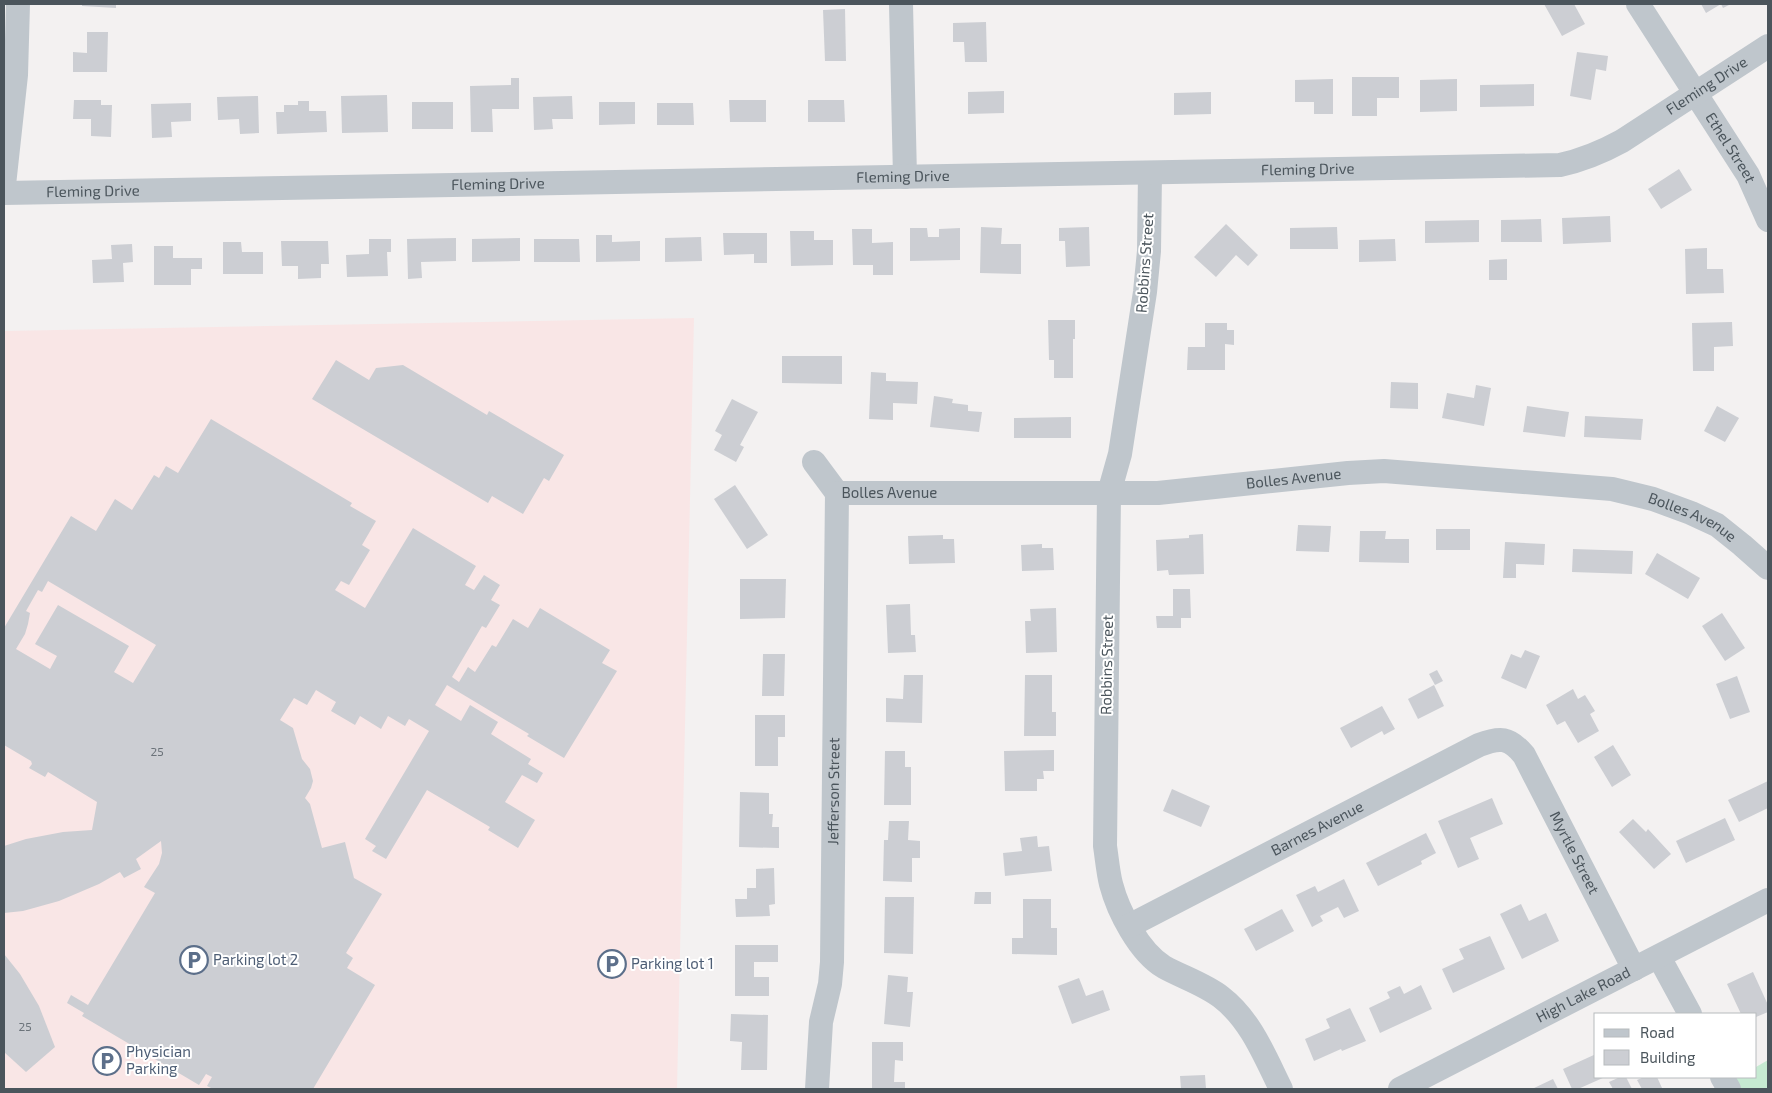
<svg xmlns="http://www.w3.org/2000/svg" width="1772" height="1093" font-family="'Exo 2',sans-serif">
<rect width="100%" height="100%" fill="#f3f1f1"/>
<path fill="#f9e6e6" d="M694 318 677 1089H4V331Z"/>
<path fill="#c6ead2" d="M1768 1060V1089H1720L1719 1086 1736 1077H1756V1067Z"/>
<g fill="#ccced3" fill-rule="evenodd">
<path d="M82 4H116V8L82 6Z"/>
<path d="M1544 4H1574L1585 24 1562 36Z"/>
<path d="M1701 4H1731L1723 8 1721 4 1706 13Z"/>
<path d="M845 9 846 61H825L823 10Z"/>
<path d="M986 22 987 62H965L964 42H953V23Z"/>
<path d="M87 32H108L107 72H73V52L87 53Z"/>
<path d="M1577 52 1608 56 1606 71 1596 69 1591 100 1570 96Z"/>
<path d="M1352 77H1399V98H1377V116H1352Z"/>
<path d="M511 78H519V109H492L493 132H471L470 86 511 85Z"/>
<path d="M1333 79V114H1314V102H1295V80Z"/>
<path d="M1457 79V111L1420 112V80Z"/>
<path d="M1534 84V106L1480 107V85Z"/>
<path d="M1004 91V113L968 114V92Z"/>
<path d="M1211 92V114L1174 115V93Z"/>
<path d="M387 95 388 132 342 133 341 96Z"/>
<path d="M258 96 259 133 240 134 239 119 218 120 217 97Z"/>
<path d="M572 96 573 119H552L553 129 534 130 533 97Z"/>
<path d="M74 100H101V105H112L111 137 91 136V119H73Z"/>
<path d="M729 100H766V122H730Z"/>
<path d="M808 100H844L845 122H808Z"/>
<path d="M298 101H309V111H326L327 132 277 134 276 112H284V105H298Z"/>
<rect x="412" y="102" width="41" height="27"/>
<path d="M599 102H635V124L599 125Z"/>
<path d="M191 103V121L171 122 172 137 152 138 151 104Z"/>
<path d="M657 103H693L694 125H657Z"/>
<path d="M1679 169 1692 190 1661 209 1648 189Z"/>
<path d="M1610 216 1611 242 1563 244 1562 218Z"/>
<path d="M1541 219 1542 242H1501V220Z"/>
<path d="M1479 220V242L1425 243V221Z"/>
<path d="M1226 224 1258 255 1248 266 1236 255 1216 277 1194 257Z"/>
<path d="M981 227 1002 228 1001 244H1021V274L980 273Z"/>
<path d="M1089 227 1090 266 1066 267 1065 241H1059V228Z"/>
<path d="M1337 227 1338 249H1290V228Z"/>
<path d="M910 228H927L928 237H939V229L960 228V260L910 261Z"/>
<path d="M852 229H872V243L893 242V275H873V265H853Z"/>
<path d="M790 231H814V240H833V265L791 266Z"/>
<path d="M723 233H767V263H754V254L724 255Z"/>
<path d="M596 235H612V242L640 241V261L596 262Z"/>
<path d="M701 237 702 261 665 262V238Z"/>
<path d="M456 238V261L421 262 422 278 408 279 407 239Z"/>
<path d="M520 238V261L472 262V239Z"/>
<path d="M369 239H391V252H387L388 276 347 277 346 255 369 254Z"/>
<path d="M534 239H579L580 262H534Z"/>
<path d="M1395 239 1396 261 1359 262V240Z"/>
<path d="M281 241H328L329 264H321V278L298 279V266H282Z"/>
<path d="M223 242H241L242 252H263V274H223Z"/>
<path d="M132 244 133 262 123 263 124 282 93 283 92 260 112 259 111 245Z"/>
<path d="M154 246H173V258H202V269H191V285H154Z"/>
<path d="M1707 248V269H1723L1724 293 1686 294 1685 249Z"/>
<path d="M1507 259V280H1489V260Z"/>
<path d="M1048 320H1075V339H1073V378H1054V360H1049Z"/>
<path d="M1732 322 1733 346 1714 347V371H1693L1692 323Z"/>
<path d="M1205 323H1227V330H1234V345L1225 344V370H1187L1188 347H1205Z"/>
<path d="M782 356H842V384L782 383Z"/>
<path d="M336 360 369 380 376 368 403 365 487 415 489 411 564 455 549 481 544 478 523 514 492 496 488 503 312 399Z"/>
<path d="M871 372 886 373V381L918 382 917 404 893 403V420L869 419Z"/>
<path d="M1391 382 1418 383V409L1390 408Z"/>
<path d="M1476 385 1491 388 1484 426 1442 418 1447 393 1474 398Z"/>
<path d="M934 396 953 399 952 403 968 405V411L982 412 979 432 930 427Z"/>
<path d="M732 399 758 412 740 445 744 447 736 462 714 450 722 435 715 431Z"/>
<path d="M1527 406 1569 412 1565 437 1523 432Z"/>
<path d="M1717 406 1739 418 1725 442 1704 431Z"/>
<path d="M1585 416 1643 419 1641 440 1584 437Z"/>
<path d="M1071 417V438H1014V418Z"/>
<path d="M211 419 352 503 350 506 376 521 362 545 370 550 349 585 341 581 335 590 365 608 413 528 476 566 465 585 474 590 484 575 500 585 491 600 500 605 486 628 482 626 452 677 459 682 468 667 475 672 492 645 496 647 513 619 528 628 540 608 610 650 602 663 617 671 564 758 527 736 529 734 447 685 435 705 461 721 470 705 498 722 491 734 531 759 528 764 543 773 537 783 522 775 505 802 535 820 518 848 488 830 490 827 427 790 386 859 372 851 376 846 365 839 429 731 409 719 405 726 388 716 381 729 360 716 355 725 331 711 336 702 316 690 307 705 294 698 280 720 293 728 302 759 310 769 313 781 311 788 305 798 310 804 322 848 345 842 354 878 382 894 346 953 353 958 347 968 375 985 313 1089H213L207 1086 212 1077 206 1074 199 1085 82 1016 84 1013 67 1003 71 995 88 1005 155 893 144 887 159 864 162 853 161 841 136 859 141 869 124 878 120 872 99 884 59 901 23 911 4 913V846L26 839 63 832 92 830 97 802 48 772 45 777 29 768 32 764 31 761 4 745V628L71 516 96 531 115 499 132 510 154 475 159 478 166 466 178 473ZM48 581 156 645 133 683 114 672 129 646 58 605 35 644 57 656 50 669 16 649 25 634 28 624 30 613 26 611 38 590 42 592Z"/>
<path d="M735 485 768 535 747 549 714 499Z"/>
<path d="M1298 525 1331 526 1329 552 1296 551Z"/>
<rect x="1436" y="529" width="34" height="21"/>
<path d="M1360 531H1386L1385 539H1409V563L1359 562Z"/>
<path d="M1203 534 1204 574 1169 575 1168 570 1157 571 1156 540 1189 538V535Z"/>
<path d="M943 535V539H954L955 563 909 564 908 536Z"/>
<path d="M1505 542 1545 544 1544 565 1516 564V578H1503Z"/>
<path d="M1042 544V548H1053L1054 570 1022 571 1021 545Z"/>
<path d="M1573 549 1633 551 1632 574 1572 572Z"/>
<path d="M1657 553 1700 578 1688 599 1645 574Z"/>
<path d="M740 579H786L785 618 740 619Z"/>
<path d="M1173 589H1190L1191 618H1181V628H1157L1156 616H1173Z"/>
<path d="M910 604 911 635H915L916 652 888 653 886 605Z"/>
<path d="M1056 608 1057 652 1026 653 1025 621H1031L1030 609Z"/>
<path d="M1722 613 1745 648 1725 661 1702 626Z"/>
<path d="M1525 650 1540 656 1526 689 1501 678 1511 654 1521 658Z"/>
<path d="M763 654H785L784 696H762Z"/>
<path d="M1437 670 1443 681 1435 685 1429 674Z"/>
<path d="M904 675H923L922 723 886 722V698L903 699Z"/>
<path d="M1025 675H1052V712H1056V736H1024Z"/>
<path d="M1737 676 1750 712 1730 719 1716 684Z"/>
<path d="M1434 685 1444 706 1418 719 1408 699Z"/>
<path d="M1573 689 1578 699 1585 695 1595 711 1590 714 1599 731 1578 743 1565 721 1557 725 1546 705Z"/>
<path d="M1382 706 1395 729 1384 735 1382 731 1351 748 1340 728Z"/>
<path d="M755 715H785V737H778V766H755Z"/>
<path d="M1613 745 1631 775 1612 787 1594 757Z"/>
<path d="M1054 750V771H1043L1044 779H1037V791H1005L1004 751Z"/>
<path d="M885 751H905V767H911V805H884Z"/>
<path d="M1768 781V808L1739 822 1728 800Z"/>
<path d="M1172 789 1210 806 1201 827 1163 811Z"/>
<path d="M740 792 769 793V814H773L772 827H779V848L739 847Z"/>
<path d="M1492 798 1503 824 1470 838 1479 859 1458 868 1438 821Z"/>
<path d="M1725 818 1735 840 1686 863 1676 841Z"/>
<path d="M1633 819 1646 832 1648 829 1671 854 1654 869 1619 832Z"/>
<path d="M889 821H909L908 840 920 841V858H912V882L883 881 884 840H888Z"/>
<path d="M1426 833 1436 853 1421 861 1422 864 1378 886 1366 863Z"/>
<path d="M1037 836 1038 847 1049 846 1052 871 1005 876 1003 853 1022 851 1020 838Z"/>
<path d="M774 868 775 904 769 905 770 916 736 917 735 899H747V888H756V869Z"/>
<path d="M1344 879 1359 911 1344 918 1338 907 1320 916 1323 921 1312 927 1296 895 1315 886 1318 892Z"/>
<path d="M975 892H991V904H974Z"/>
<path d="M885 897H914L913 954 884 953Z"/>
<path d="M1023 899H1051V928H1057V955L1012 954V938H1023Z"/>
<path d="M1521 904 1529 921 1546 913 1559 941 1522 959 1500 914Z"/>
<path d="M1282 909 1294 931 1256 951 1244 929Z"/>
<path d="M1490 936 1505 969 1453 993 1442 969 1464 959 1459 949Z"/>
<path d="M735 945H778V962H754V977H769V996H735Z"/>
<path d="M4 954 20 974 39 1006 55 1047 26 1072 4 1052Z"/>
<path d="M1753 972 1768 1005V1012L1756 1017V1014H1741L1727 984Z"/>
<path d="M888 975 908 977 907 992H913L910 1027 884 1024Z"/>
<path d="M1079 978 1086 996 1103 990 1110 1010 1072 1024 1058 986Z"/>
<path d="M1421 985 1432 1009 1380 1033 1369 1008 1390 998 1387 992 1400 986 1404 994Z"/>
<path d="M1350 1008 1366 1041 1342 1051 1341 1049 1314 1061 1305 1039 1330 1028 1326 1019Z"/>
<path d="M731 1014 768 1015 767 1070H741L742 1042 730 1041Z"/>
<path d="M872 1042H903V1061L895 1060 894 1082H905V1089H872Z"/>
<path d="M1596 1054V1077H1605L1578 1089H1572L1563 1069Z"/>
<path d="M1205 1075 1206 1089H1181L1180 1076Z"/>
<path d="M1620 1077H1626L1632 1089H1613L1609 1082Z"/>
<path d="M1644 1077H1657L1662 1088 1659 1089H1642L1637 1080Z"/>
<path d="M1553 1079 1558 1089H1532Z"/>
</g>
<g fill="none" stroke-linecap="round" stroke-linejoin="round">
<g stroke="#bfc6cc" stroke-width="24">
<path d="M901 4 905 177"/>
<path id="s1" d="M1638 4 1748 175 1768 220"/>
<path d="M1150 173 1149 251 1145 292 1120 454 1109 493 1105 846C1107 859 1108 872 1111 884 1118 911 1139 952 1164 967 1182 977 1204 984 1221 997 1251 1020 1265 1057 1281 1089"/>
<path d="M4 185 16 75 18 4"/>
<path id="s2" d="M4 193 1560 165C1583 160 1602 152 1622 141L1768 46"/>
<path id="s3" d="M814 462 837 493H1158L1348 473 1384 471 1612 489 1653 499 1691 513 1717 525 1742 545 1768 568"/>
<path id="s4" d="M1129 926 1479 745C1500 737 1509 737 1524 755L1634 969"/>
<path d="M1659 957 1690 1014"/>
<path d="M1722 1077 1729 1089"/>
<path id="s5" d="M817 1089 821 1022 830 984 832 962 837 493"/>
<path id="s6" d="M1400 1089 1768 900"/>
</g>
</g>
<defs>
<symbol id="parking-ring" viewBox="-11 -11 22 22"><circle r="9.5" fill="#fff" stroke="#5c6f8a" stroke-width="1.5"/><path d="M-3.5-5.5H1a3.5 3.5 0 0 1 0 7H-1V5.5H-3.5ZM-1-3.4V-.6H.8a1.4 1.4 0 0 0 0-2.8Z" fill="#5c6f8a"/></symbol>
</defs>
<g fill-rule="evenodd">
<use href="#parking-ring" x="178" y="944" width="32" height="32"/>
<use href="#parking-ring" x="596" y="948" width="32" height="32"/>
<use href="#parking-ring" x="91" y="1045" width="32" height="32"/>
</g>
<g text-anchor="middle" stroke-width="4" stroke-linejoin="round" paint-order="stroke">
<g font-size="12" fill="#6b737a">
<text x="157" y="756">25</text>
<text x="25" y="1031">25</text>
</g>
<g font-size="15" fill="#4b555c" stroke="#fff">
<text dy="5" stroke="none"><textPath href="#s2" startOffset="1724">Fleming Drive</textPath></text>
<text dy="5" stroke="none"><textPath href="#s1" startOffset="171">Ethel Street</textPath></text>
<text dy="5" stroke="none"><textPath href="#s2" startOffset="1304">Fleming Drive</textPath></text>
<text dy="5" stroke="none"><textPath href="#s2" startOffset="899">Fleming Drive</textPath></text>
<text dy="5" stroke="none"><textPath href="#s2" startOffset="494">Fleming Drive</textPath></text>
<text dy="5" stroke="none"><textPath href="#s2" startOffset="89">Fleming Drive</textPath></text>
<text transform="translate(1145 263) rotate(-86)" y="5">Robbins Street</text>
<text dy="5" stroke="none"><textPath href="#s3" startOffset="496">Bolles Avenue</textPath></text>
<text dy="5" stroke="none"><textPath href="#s3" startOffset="91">Bolles Avenue</textPath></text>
<text dy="5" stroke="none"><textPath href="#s3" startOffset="901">Bolles Avenue</textPath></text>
<text transform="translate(1107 665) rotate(-89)" y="5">Robbins Street</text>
<text dy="5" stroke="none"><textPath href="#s5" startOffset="299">Jefferson Street</textPath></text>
<text dy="5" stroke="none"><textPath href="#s4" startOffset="212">Barnes Avenue</textPath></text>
<text dy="5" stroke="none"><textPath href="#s4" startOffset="555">Myrtle Street</textPath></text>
<text dy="5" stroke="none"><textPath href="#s6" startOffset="206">High Lake Road</textPath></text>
</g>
<g font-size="15" fill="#4e5e75" stroke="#fff" text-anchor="start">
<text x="213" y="965">Parking lot 2</text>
<text x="631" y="969">Parking lot 1</text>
<text x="126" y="1057">Physician<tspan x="126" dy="17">Parking</tspan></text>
</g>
</g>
<rect width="1772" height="1093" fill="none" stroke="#4b555c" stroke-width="10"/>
<rect x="1594" y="1013" width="162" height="65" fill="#ffffff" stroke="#b7bbbe"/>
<rect x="1604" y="1029" width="25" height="8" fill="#bfc6cc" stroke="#b7bbbe"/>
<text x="1640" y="1038" font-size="15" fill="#4b555c">Road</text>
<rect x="1604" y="1050" width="25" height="15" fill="#ccced3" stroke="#b7bbbe"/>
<text x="1640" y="1063" font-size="15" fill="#4b555c">Building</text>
</svg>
